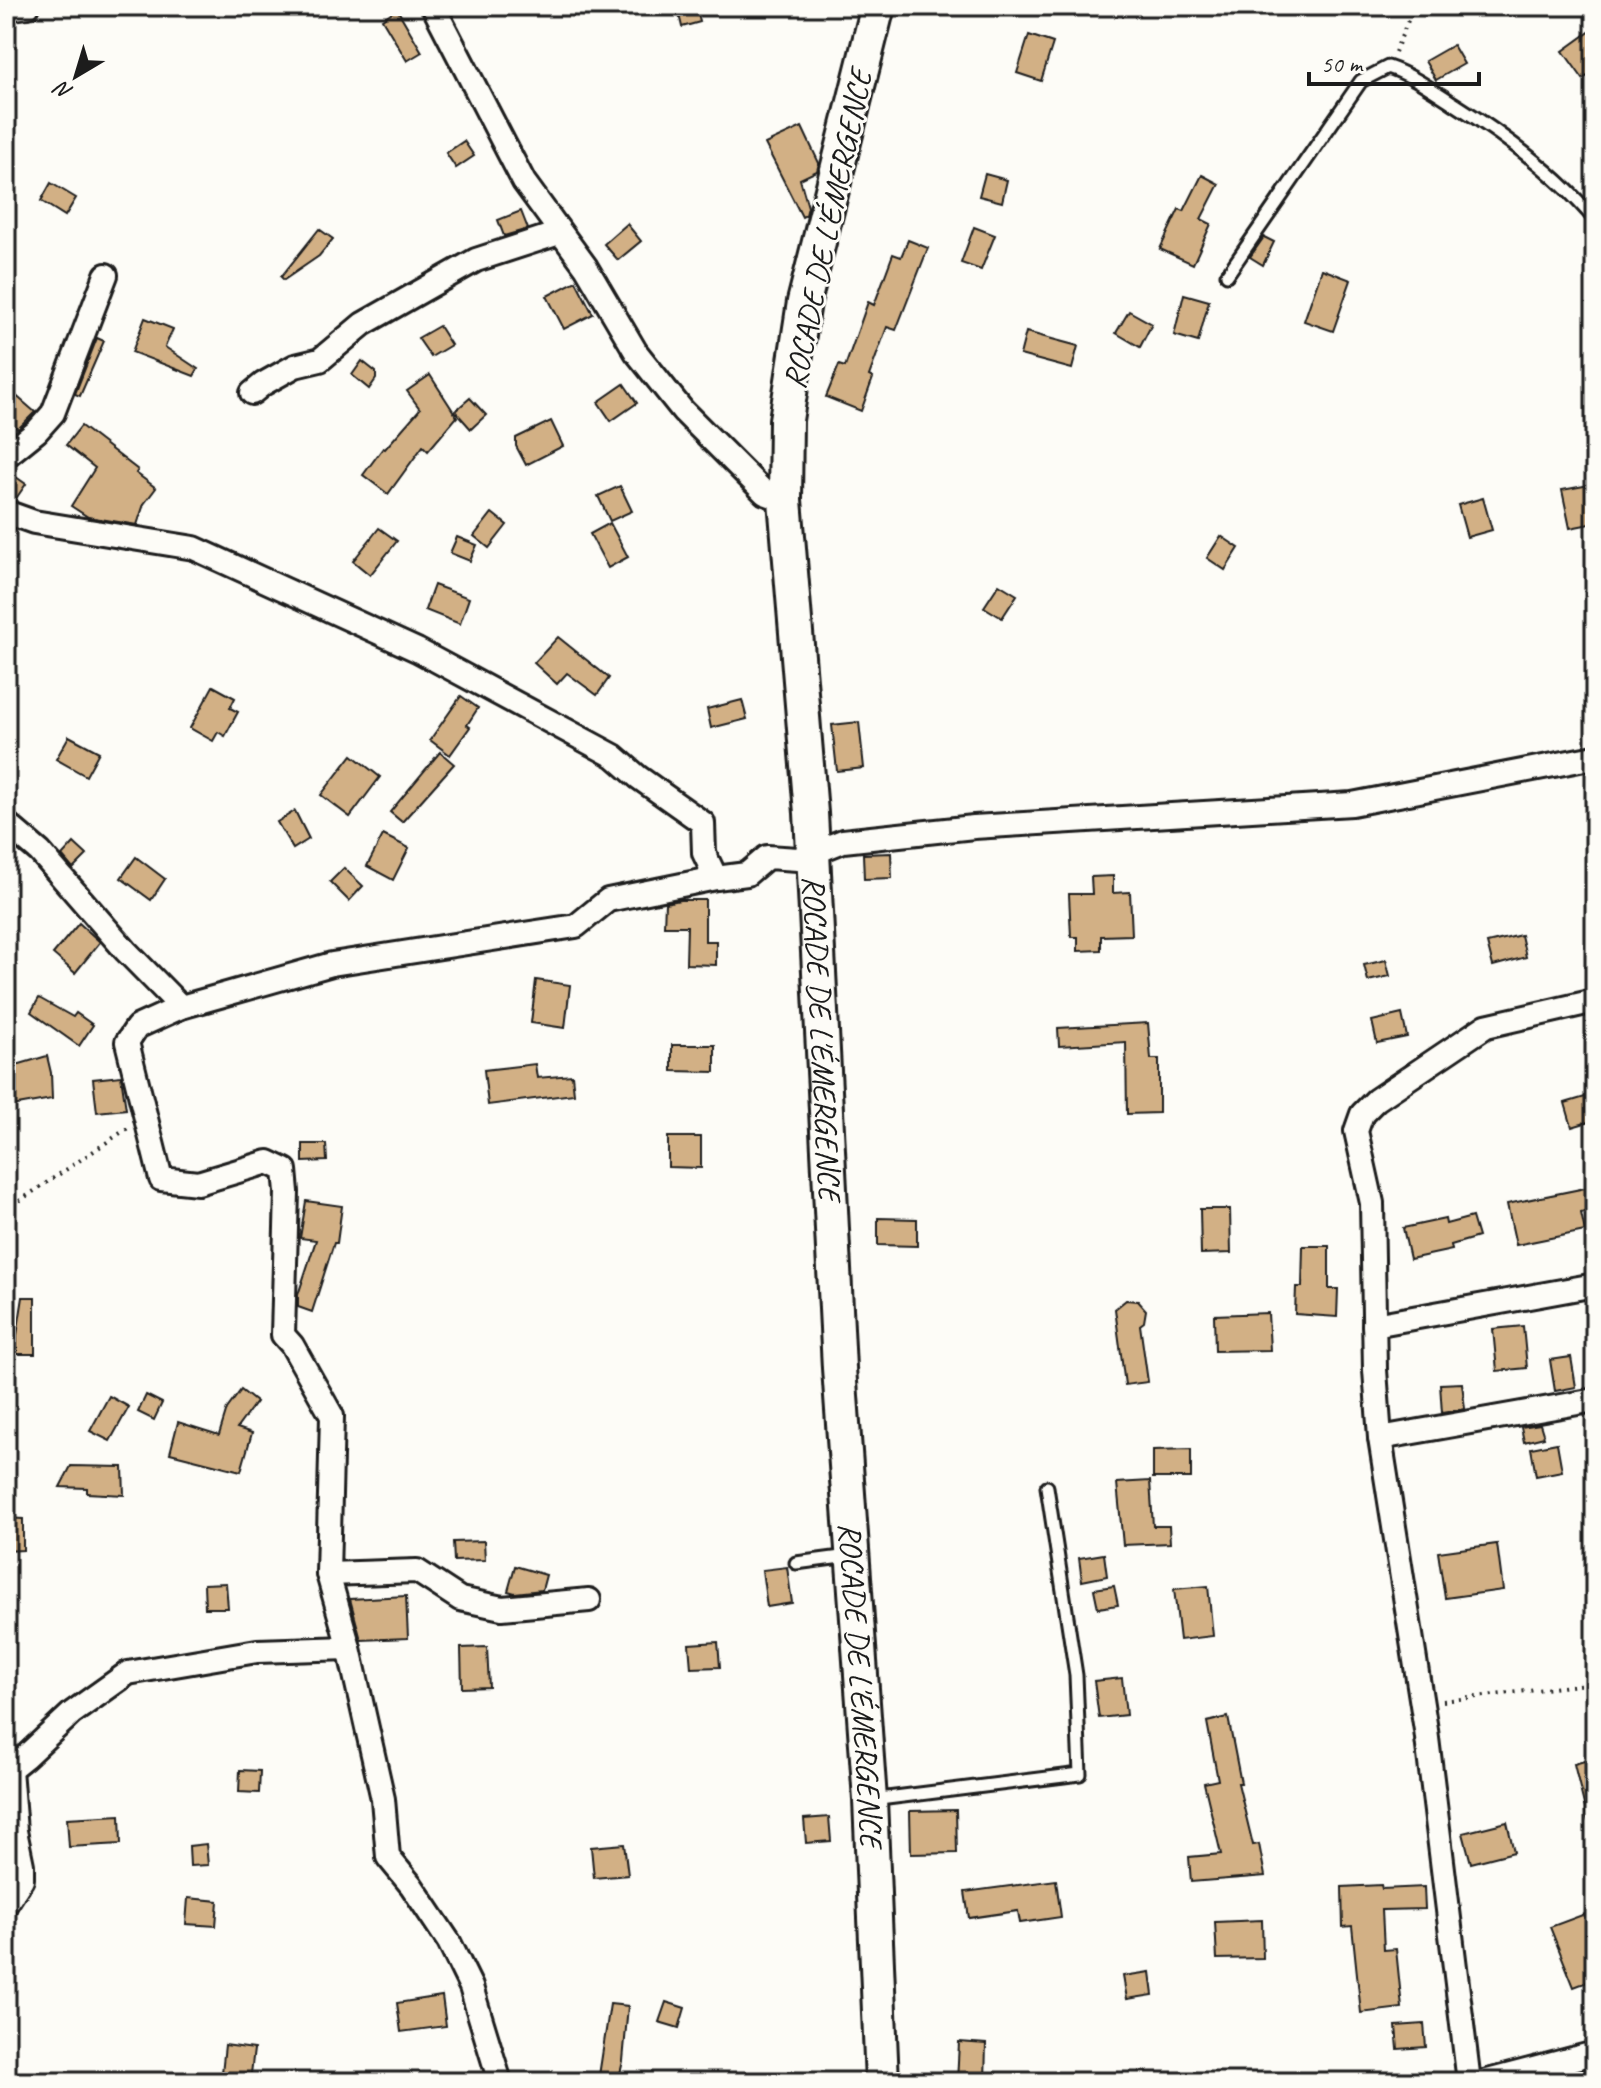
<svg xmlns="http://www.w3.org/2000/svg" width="1601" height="2088" font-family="Caveat,sans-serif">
<rect width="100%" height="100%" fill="#fdfcf7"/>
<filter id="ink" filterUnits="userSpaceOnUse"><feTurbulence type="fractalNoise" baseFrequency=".0125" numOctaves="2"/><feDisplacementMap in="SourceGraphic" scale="16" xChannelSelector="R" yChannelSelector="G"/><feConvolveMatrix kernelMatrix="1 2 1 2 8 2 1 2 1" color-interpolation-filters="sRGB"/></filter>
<g filter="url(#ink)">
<g fill="#d2b085" stroke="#1c1c1c" stroke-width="2">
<path d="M677 6H696L700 22 682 27Z"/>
<path d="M397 9 422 52 407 61 382 19Z"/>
<path d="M1595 28V71L1583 79 1563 51Z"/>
<path d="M1029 35 1053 43 1041 81 1017 73Z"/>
<path d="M1453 45 1464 64 1436 80 1425 61Z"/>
<path d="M802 127 819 163 817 171 800 179 808 207 806 215 802 217 765 144Z"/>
<path d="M464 141 474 156 456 168 446 153Z"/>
<path d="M985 174 1007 180 1002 202 979 196Z"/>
<path d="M1202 175 1219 184 1201 219 1211 224 1193 264 1160 249 1179 209 1184 211Z"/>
<path d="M51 183 76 198 65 216 41 201Z"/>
<path d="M521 211 528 229 504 236 498 220Z"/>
<path d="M627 224 641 241 618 260 604 244Z"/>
<path d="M974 227 995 235 981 270 961 263Z"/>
<path d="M319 229 333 239 319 256 284 280 281 277Z"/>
<path d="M1264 237 1274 242 1263 265 1250 257Z"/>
<path d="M908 240 928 248 896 330 887 327 869 376 873 378 861 411 826 397 839 365 845 367 868 302 874 305 893 254 901 257Z"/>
<path d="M1322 269 1351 280 1333 331 1304 321Z"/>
<path d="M576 281 593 314 564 329 547 296Z"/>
<path d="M1184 294 1209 301 1198 342 1174 335Z"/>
<path d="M1129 311 1152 324 1140 347 1116 333Z"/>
<path d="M145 318 173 329 165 347 198 369 194 376 132 352Z"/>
<path d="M439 326 451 345 431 357 418 338Z"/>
<path d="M1026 332 1078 346 1072 369 1020 355Z"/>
<path d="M97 338 104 341 80 396 75 394Z"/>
<path d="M362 361 376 372V379L369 389 352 375Z"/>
<path d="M430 375 457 417 428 451 423 446 388 494 363 475 383 448 385 449 420 409 407 391Z"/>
<path d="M624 384 637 403 611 421 598 402Z"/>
<path d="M6 387 35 412 18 429 6 419Z"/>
<path d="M470 398 486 415 471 429 455 411Z"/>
<path d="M551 421 563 446 526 465 516 446V438Z"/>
<path d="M81 426 138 470 136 473 156 488 144 504 137 525 88 517 71 506 95 468 66 445Z"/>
<path d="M6 470 26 484 15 500 6 498Z"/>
<path d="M1595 484V523L1570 528 1562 490Z"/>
<path d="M620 486 632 511 610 521 598 496Z"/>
<path d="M1483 498 1492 530 1467 537 1458 505Z"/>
<path d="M492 513 507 525 489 548 474 536Z"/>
<path d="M610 523 628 557 608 568 590 534Z"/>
<path d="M379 528 397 541 370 575 353 561Z"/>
<path d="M1221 536 1239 548 1225 570 1207 558Z"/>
<path d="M457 537 477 545 470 561 450 553Z"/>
<path d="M999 584 1017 595 1002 618 984 607Z"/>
<path d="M434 585 469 598 460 624 425 610Z"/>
<path d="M558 637 609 678 597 695 567 673 557 684 534 663Z"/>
<path d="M213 686 235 698 230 708 238 712 225 736 218 732 213 741 190 728Z"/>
<path d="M461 696 478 708 467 725 470 727 450 755 430 740Z"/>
<path d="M742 700 747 719 711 728 707 709Z"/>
<path d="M859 722 864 768 837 771 832 725Z"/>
<path d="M69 736 99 752 86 776 56 759Z"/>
<path d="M440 752 454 764 402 822 390 812Z"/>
<path d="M352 755 380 777 350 817 321 795Z"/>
<path d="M295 811 309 839 293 849 277 822Z"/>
<path d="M383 835 409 848 393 880 367 866Z"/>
<path d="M74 843 87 855 73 869 62 856Z"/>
<path d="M891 853 892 878 864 879 863 854Z"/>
<path d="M136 857 165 879 151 900 121 878Z"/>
<path d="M344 868 363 886 349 901 330 882Z"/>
<path d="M1113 876V893L1130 892 1132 935 1101 936V950L1078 951V937H1071L1069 894H1092L1091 877Z"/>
<path d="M680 900H705V941H716V965L686 964 687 926H664L665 903Z"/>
<path d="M79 923 100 942 75 973 53 954Z"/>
<path d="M1521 935 1526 957 1493 966 1487 943Z"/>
<path d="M1386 960 1390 976 1368 981 1364 965Z"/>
<path d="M536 980 570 985 565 1028 531 1023Z"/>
<path d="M39 998 73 1017 76 1013 93 1025 79 1046 31 1012Z"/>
<path d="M1402 1014 1407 1037 1377 1043 1372 1021Z"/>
<path d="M1148 1023 1151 1059H1159V1113L1127 1114 1126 1042 1059 1046 1058 1028Z"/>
<path d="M672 1045H715V1072L672 1071Z"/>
<path d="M47 1056 51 1073 52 1099 6 1107V1068Z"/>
<path d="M535 1064 537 1078 572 1075 574 1094 488 1105 484 1070Z"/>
<path d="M121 1076 126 1109 97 1112 93 1079Z"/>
<path d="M1595 1094V1120L1572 1127 1565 1103Z"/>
<path d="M668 1137H701V1168L668 1167Z"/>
<path d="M303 1144H326L327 1161 303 1162Z"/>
<path d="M1595 1186V1209L1581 1213 1585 1231 1516 1245 1507 1204Z"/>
<path d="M306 1201 342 1206 337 1243H334L312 1312 298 1307V1295L316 1240 300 1238Z"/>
<path d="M1200 1209H1230L1231 1253 1201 1254Z"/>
<path d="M1472 1217 1478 1237 1451 1245 1452 1250 1410 1259 1403 1228 1445 1219 1446 1224Z"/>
<path d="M878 1218 917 1219V1246L878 1245Z"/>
<path d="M1303 1246H1329V1289H1338L1337 1317 1295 1314 1296 1287H1302Z"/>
<path d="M23 1297H35V1354H17V1335Z"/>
<path d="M1126 1300 1138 1301 1146 1310 1144 1322 1140 1325 1148 1382 1125 1385 1115 1309Z"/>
<path d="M1268 1313 1270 1350 1215 1351 1214 1315Z"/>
<path d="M1523 1326 1527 1368 1497 1371 1493 1329Z"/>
<path d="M1571 1357 1576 1387 1555 1391 1550 1360Z"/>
<path d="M1462 1383 1465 1409 1442 1413 1440 1384Z"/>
<path d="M241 1390 256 1402 237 1428 252 1433 241 1471 170 1453 178 1422 219 1435 227 1409Z"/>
<path d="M146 1395 162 1403 154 1420 138 1412Z"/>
<path d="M109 1396 129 1407 110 1441 90 1431Z"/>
<path d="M1540 1424 1544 1437 1524 1442 1521 1427Z"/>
<path d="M1557 1443 1562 1471 1536 1476 1531 1448Z"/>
<path d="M1191 1449V1478H1153V1450Z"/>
<path d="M71 1466 123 1467 124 1495 87 1493V1488L60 1487Z"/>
<path d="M1150 1481 1153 1526H1169L1170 1543 1123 1545 1117 1483Z"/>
<path d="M6 1518 23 1519V1550L6 1551Z"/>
<path d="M484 1541 485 1560 454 1561 453 1542Z"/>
<path d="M1497 1544 1503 1590 1445 1598 1438 1552Z"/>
<path d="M1104 1554 1107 1576 1082 1581 1079 1558Z"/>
<path d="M515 1566 546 1575 542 1590 515 1593 508 1591Z"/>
<path d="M787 1567 792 1603 767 1607 762 1570Z"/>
<path d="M226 1583 228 1608H205L204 1584Z"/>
<path d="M1114 1586 1118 1605 1098 1608 1094 1589Z"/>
<path d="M1208 1586 1213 1636 1180 1640 1174 1589Z"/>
<path d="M406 1596 408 1638 361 1640 350 1599Z"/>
<path d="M718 1642 720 1667 691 1668 689 1644Z"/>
<path d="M487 1647 489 1687 462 1688 461 1648Z"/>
<path d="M1122 1678 1126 1715 1099 1718 1094 1681Z"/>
<path d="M1228 1717 1241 1783H1238L1253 1845 1259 1844 1265 1876 1191 1882 1189 1857 1221 1854 1204 1783 1218 1780 1207 1722Z"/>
<path d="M1595 1758V1820L1588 1821 1574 1764Z"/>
<path d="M240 1770 260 1771 259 1793 239 1792Z"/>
<path d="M956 1810 957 1853 911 1854 910 1811Z"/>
<path d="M120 1815 121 1844 69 1847 67 1818Z"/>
<path d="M829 1817 831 1841 806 1843 804 1819Z"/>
<path d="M1507 1822 1514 1852 1471 1863 1463 1833Z"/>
<path d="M206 1844 208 1865 190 1866 189 1846Z"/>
<path d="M624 1844 628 1875 594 1878 591 1847Z"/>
<path d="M1056 1880 1061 1917 1020 1923 1018 1911 969 1918 965 1892Z"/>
<path d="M1381 1885 1382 1889 1424 1887 1425 1909 1382 1910 1384 1950 1396 1949 1402 2008 1361 2013 1352 1926 1343 1927 1342 1887Z"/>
<path d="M188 1898 218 1901 216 1926 186 1924Z"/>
<path d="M1585 1914 1595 1939V1979L1574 1987 1550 1927Z"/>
<path d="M1262 1920 1263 1958 1217 1959 1215 1922Z"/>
<path d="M1150 1972 1153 1995 1127 1999 1123 1976Z"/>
<path d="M442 1996 446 2026 401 2032 397 2003Z"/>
<path d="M666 2002 685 2008 679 2028 659 2022Z"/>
<path d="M610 2004 628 2006 623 2061 618 2082H598Z"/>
<path d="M1424 2024 1426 2047 1398 2049 1396 2026Z"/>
<path d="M959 2042 986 2044 985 2082H957Z"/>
<path d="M225 2045 254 2049 250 2082H221Z"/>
</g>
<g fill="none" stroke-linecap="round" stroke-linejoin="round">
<defs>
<g id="lane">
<path d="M1227 275 1361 81 1388 67C1412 75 1431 89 1453 103 1504 135 1556 173 1595 220"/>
<path d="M796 1563 849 1556"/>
<path d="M871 1800 1080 1774 1076 1675 1047 1487"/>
</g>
<g id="street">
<path d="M433 6 524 182 586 267 636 352 683 411 765 493 785 500"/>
<path d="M6 9 28 6"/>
<path d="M252 393 263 384 295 366 320 360 363 324 476 260 559 233"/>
<path d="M6 456 37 431 53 413 106 275"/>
<path d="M6 512 34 522 194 548 417 650 614 756 638 777 703 823 704 853 716 878"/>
<path d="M6 823 40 852 126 951 181 1007"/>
<path d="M1374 1325 1595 1285"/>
<path d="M1380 1438 1595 1400"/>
<path d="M328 1574 417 1571 460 1599 502 1608 589 1600"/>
<path d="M6 1770 10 1769 25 1757 72 1713 128 1673 257 1651 349 1648"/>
<path d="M6 1904 22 1879V1865L15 1831 10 1769"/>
<path d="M500 2082 471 1987 449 1942 411 1885 388 1857 383 1799 349 1648 328 1574 332 1416 292 1345 283 1335 287 1192 285 1170 268 1162 198 1183 161 1179 127 1042 137 1027 181 1007 332 964 576 926 608 900 716 878 747 874 767 857 798 859 843 841 974 827 1352 804 1595 757"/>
<path d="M1469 2082 1426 1730 1380 1438 1375 1370 1372 1203 1356 1131 1362 1114 1376 1100 1486 1026 1595 1001"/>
<path d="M1484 2082 1595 2053"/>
</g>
<g id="secondary">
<path id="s1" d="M878 6 804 302 786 420 785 500 811 813 839 1368 870 1800 882 2082"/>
</g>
</defs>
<use href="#lane" stroke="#1c1c1c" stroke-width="17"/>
<use href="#street" stroke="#1c1c1c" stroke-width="28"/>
<use href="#secondary" stroke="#1c1c1c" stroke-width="38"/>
<g stroke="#1c1c1c" stroke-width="4" stroke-dasharray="2 6" stroke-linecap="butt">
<path d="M1395 52 1414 6"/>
<path d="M6 1210 128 1128"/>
<path d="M1443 1701 1595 1683"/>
</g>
<use href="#lane" stroke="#fdfcf7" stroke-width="11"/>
<use href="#street" stroke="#fdfcf7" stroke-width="22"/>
<use href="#secondary" stroke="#fdfcf7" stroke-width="32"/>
</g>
</g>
<g text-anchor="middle" stroke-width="6" stroke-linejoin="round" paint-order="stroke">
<g font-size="32" fill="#1c1c1c" stroke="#fdfcf7">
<text transform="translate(827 229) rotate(-78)" y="11">ROCADE DE L'ÉMERGENCE</text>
<text dy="11" stroke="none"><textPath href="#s1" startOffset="1044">ROCADE DE L'ÉMERGENCE</textPath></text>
<text dy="11" stroke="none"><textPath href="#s1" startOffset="1692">ROCADE DE L'ÉMERGENCE</textPath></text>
</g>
</g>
<rect width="1601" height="2088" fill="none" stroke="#fdfcf7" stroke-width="32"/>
<rect x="16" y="16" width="1569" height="2056" fill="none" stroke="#1c1c1c" stroke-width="3" filter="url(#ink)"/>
<g transform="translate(76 76) rotate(218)" stroke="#fdfcf7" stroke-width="6" paint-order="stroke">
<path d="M0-6L14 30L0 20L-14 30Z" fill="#1c1c1c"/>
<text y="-12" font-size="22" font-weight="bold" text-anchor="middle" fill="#1c1c1c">N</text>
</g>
<path d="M1309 72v12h170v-12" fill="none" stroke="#1c1c1c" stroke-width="4"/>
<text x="1321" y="72" font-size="24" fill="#1c1c1c" stroke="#fdfcf7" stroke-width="6" paint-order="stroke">50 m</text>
</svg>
